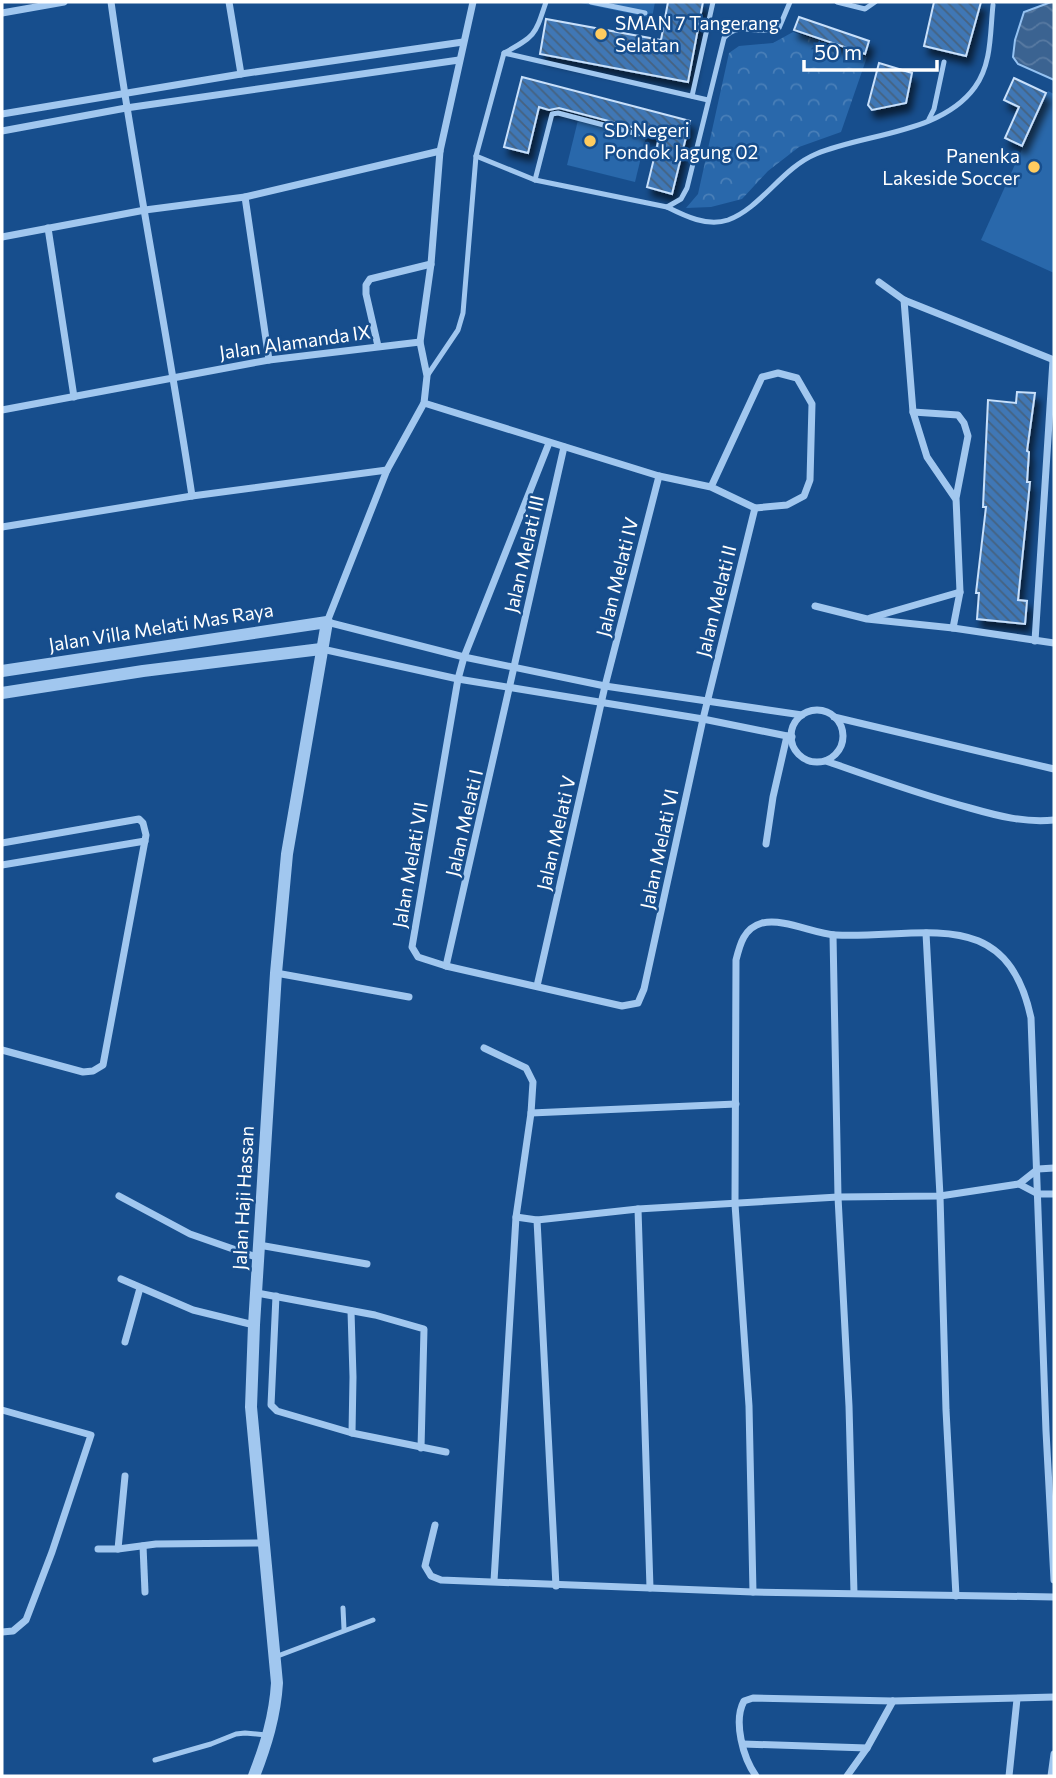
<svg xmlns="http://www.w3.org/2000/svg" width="1056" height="1778" font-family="Commissioner,sans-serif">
<defs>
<pattern id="forest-crowns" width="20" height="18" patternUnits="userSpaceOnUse" patternTransform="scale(1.75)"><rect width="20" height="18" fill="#2968ab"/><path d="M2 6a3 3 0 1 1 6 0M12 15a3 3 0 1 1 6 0" fill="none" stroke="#497fb8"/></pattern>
<pattern id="water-waves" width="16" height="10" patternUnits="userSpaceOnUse" patternTransform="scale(1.75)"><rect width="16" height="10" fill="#3b6391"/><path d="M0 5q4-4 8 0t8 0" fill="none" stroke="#587aa2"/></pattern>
<pattern id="building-back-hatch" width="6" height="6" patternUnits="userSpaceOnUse" patternTransform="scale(1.75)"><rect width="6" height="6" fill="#3f77b5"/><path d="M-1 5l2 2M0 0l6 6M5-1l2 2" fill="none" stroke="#466280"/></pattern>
<filter id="shadow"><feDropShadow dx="4.5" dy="8" stdDeviation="3.5" flood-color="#0009"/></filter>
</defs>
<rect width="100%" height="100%" fill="#174e8d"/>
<g fill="#2968ab">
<path d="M576 2H655L652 18Z"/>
<path d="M1048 91 1054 94V273L981 240Z"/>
<path d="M578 120 646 137 635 182 567 165Z"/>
</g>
<path fill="url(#forest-crowns)" d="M793 32 867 57 841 132 799 147 768 171 742 199 711 207 686 208 698 194 729 53 739 46 773 43Z"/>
<path fill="url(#water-waves)" stroke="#94c2f2" stroke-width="2" d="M1051 2H1054V80L1018 64 1013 57 1015 40 1024 12Z"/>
<g fill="url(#building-back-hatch)" stroke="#c8e0fb" stroke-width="2" filter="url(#shadow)">
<path d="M668 2H703L688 82 540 54 546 19 661 40Z"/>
<path d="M934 2H981L966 56 924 46Z"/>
<path d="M799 17 869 41 865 54 794 30Z"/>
<path d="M879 63 912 73 906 103 872 110 868 105Z"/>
<path d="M522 77 690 121 672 194 647 187 659 138 643 134 639 129 559 108 549 110 539 107 528 153 504 147Z"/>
<path d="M1014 78 1046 93 1022 146 1005 138 1019 107 1004 100Z"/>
<path d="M1017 392 1035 393 1027 451 1029 452 1027 482H1030L1018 600 1027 601 1025 624 977 619 979 593H976L986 507H983L988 400 1016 403Z"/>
</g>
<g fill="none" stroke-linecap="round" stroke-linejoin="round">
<g stroke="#a1c7ef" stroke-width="5">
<path d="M591 2 645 13"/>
<path d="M837 2 865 9 875 2"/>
<path d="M504 53C536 36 535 35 546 2"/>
<path d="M692 96 713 2"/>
<path d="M929 119 934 109 944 62"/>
<path d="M476 156 535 180 667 207 681 199 687 188 724 38C739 20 758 36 779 28L790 2"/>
<path d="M535 180 552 114 558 113 638 134"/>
<path d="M667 207C685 216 707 227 728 220 761 208 782 168 816 154 866 133 941 134 975 87 992 64 990 32 993 5"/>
<path d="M427 376 458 330 463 313 476 156 504 53 708 100"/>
<path d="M343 1608 344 1629"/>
<path d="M275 1657 373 1620"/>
<path d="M155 1760 211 1744 236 1734 245 1733 266 1735"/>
</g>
<g stroke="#a1c7ef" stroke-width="7">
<path d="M111 2C134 167 167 331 192 496"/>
<path d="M229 2 241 74"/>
<path d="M473 2 440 151 431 264 420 342 427 376 424 403 387 470 327 622 464 657 605 686 802 715"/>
<path d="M2 13 64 2"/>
<path d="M2 114 241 74 463 42"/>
<path d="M2 131 126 108 459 60"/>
<path d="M245 197 269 360"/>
<path d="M48 228 74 397"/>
<path d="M2 237 145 210 245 197 440 151"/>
<path d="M879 282 904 300 1054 360"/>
<path d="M904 300 913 412 927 457 955 498"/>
<path d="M378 346 366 294V285L370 279 431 264"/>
<path d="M424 403 659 476 711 487 755 508 787 505 804 496 810 480 812 404 797 378 778 373 762 377 711 487"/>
<path d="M2 410 269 360 420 342"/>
<path d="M913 412 958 415 964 423 968 436 956 498 960 592 953 628"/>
<path d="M549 443 464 657 458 679 412 947 418 957 446 966 622 1006 638 1003 644 989 703 719 755 508"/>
<path d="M2 527 192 496 387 470"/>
<path d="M815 606 867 619 953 628 1054 643"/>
<path d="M870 618 960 592"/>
<path d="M1035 641 1053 360"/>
<path d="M322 649 458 679 703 719 792 737"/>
<circle cx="817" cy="736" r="26"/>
<path d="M834 717 1054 769"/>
<path d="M826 761C874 778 921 795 970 808 998 816 1025 823 1054 820"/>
<path d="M2 843 139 819 143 823 146 835 103 1065 93 1071 83 1072 2 1050"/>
<path d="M766 844 773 797 787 736"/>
<path d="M2 865 145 841"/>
<path d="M926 933 940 1196 946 1410 956 1596"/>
<path d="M833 935 838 1197 849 1406 854 1593"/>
<path d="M446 966 564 447"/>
<path d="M276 973 409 997"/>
<path d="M537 986 605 686 659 476"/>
<path d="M484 1048 526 1068 533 1082 531 1113 516 1217 494 1581"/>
<path d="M531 1113 736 1104"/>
<path d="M1019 1184 1038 1194H1054"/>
<path d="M119 1196 190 1234 259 1258"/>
<path d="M638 1209 650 1588"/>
<path d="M516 1217 537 1220 638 1209 838 1197 940 1196 1019 1184 1038 1169 1054 1168"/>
<path d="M537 1220 556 1586"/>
<path d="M259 1245 367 1264"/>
<path d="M121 1279 193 1310 254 1325"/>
<path d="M257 1293 375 1315 424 1329 421 1448"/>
<path d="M276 1296 271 1405 277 1411 352 1433 446 1452"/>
<path d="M351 1311 353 1377 352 1433"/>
<path d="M125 1342 140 1288"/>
<path d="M2 1410 91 1435 52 1552 26 1620 13 1631 2 1632"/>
<path d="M435 1525 425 1566 431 1576 441 1580 753 1592 1054 1597"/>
<path d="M143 1546 145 1592"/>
<path d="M98 1549H118L125 1476"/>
<path d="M118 1549 156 1544 264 1543"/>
<path d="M753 1592 749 1406 735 1204 736 960C740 944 744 928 762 923 785 918 814 934 836 935 922 939 1007 903 1031 1018L1046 1431 1054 1580"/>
<path d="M743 1744 867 1748"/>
<path d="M756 1776C743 1758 733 1721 744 1701L753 1698 893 1701 1054 1697"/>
<path d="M847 1776 867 1748 893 1701"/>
<path d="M1009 1776 1017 1699"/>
<path d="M1051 1776 1054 1754"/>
</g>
<g stroke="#a1c7ef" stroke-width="12">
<path d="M2 671 327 622 287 854 276 973 254 1325 251 1407 277 1683C275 1716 266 1745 254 1776"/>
<path d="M2 693 143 671 321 649"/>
</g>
</g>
<g fill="#ffcc5f" stroke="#174e8d" stroke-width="2.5">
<circle cx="601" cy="34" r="7"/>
<circle cx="590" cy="141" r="7"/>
<circle cx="1034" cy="167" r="7"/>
</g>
<g text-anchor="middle" stroke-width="5" stroke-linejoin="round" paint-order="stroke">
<g font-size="19" fill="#fff" stroke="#174e8d" text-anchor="start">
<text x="615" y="30">SMAN 7 Tangerang<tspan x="615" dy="22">Selatan</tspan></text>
<text x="604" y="137">SD Negeri<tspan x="604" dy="22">Pondok Jagung 02</tspan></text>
<text x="1020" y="163" text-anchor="end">Panenka<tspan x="1020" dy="22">Lakeside Soccer</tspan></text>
</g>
<g font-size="19" fill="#fff" stroke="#174e8d">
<text transform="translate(295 342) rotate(-8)" y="7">Jalan Alamanda IX</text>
<text transform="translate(524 554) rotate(-77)" y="7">Jalan Melati III</text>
<text transform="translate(617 577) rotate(-76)" y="7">Jalan Melati IV</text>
<text transform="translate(716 601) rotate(-76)" y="7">Jalan Melati II</text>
<text transform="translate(161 627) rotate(-9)" y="7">Jalan Villa Melati Mas Raya</text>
<text transform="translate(464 823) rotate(-77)" y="7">Jalan Melati I</text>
<text transform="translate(556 833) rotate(-77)" y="7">Jalan Melati V</text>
<text transform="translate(659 849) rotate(-78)" y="7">Jalan Melati VI</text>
<text transform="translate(410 865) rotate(-80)" y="7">Jalan Melati VII</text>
<text transform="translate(243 1198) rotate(-87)" y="7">Jalan Haji Hassan</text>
</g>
</g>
<rect width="1056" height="1778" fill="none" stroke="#ffffff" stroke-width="7"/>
<path d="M804 60v10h133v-10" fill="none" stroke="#ffffff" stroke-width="3.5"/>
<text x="814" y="60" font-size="21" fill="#ffffff" stroke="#174e8d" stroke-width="5" paint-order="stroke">50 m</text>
</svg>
